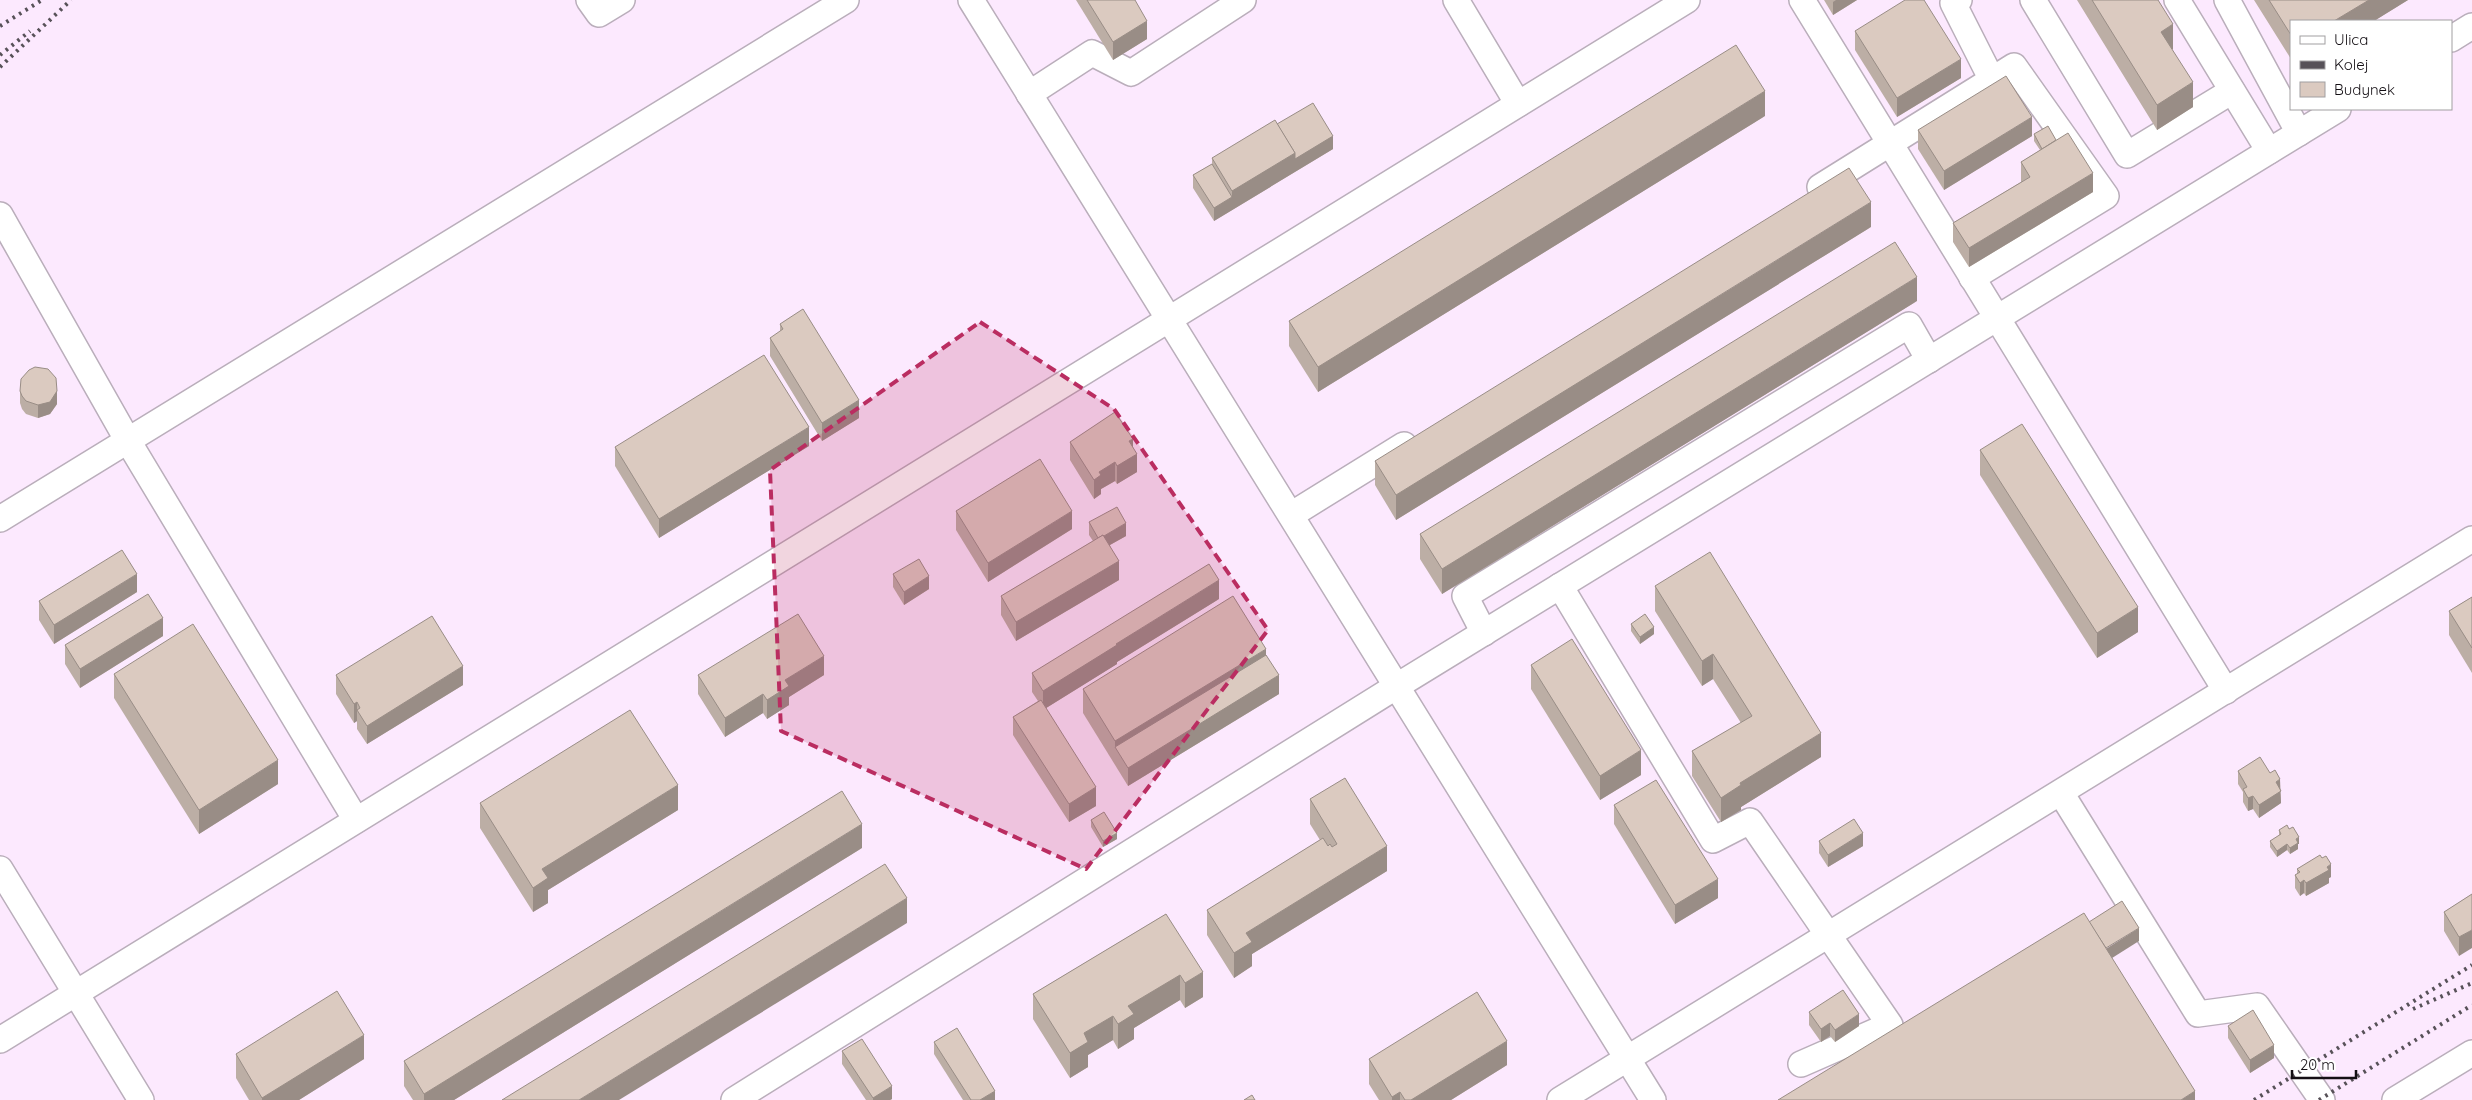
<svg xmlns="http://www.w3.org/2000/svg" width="2472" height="1100" font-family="Quicksand,sans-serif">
<rect width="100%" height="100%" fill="#fef3ff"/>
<path fill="#fce9fe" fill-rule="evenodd" d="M0 0H2472V1100H0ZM2291 21H2451V109H2291Z"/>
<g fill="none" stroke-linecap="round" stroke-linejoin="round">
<defs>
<g id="minor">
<path d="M589 0 599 14 622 0"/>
<path d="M971 0 1653 1100"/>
<path d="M1456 0 1518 104"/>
<path d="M1802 0 2226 691"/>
<path d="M1959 0 1953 3 1992 80"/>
<path d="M2033 0 2127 155 2232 91"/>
<path d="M2177 0 2269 151"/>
<path d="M2227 0 2299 133"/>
<path d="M2451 39 2472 26"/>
<path d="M1029 94 1092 53 1131 73 1243 0"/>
<path d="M1820 187 2014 66 2106 196 1972 278"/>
<path d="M0 215 128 441 356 820"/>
<path d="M1291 515 1404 445"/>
<path d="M0 519 846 0"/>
<path d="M1560 586 1713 840 1750 821 1890 1025 1801 1064"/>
<path d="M1484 633 1465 596 1909 325 1929 360"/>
<path d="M2061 793 2198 1014 2257 1006 2322 1100"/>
<path d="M0 869 141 1100"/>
<path d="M0 1040 1687 0"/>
<path d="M734 1100 1397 686 2338 109"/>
<path d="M1560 1100 2472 539"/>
<path d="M2395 1100 2472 1053"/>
</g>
</defs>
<use href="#minor" stroke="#baaebb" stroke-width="28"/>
<use href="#minor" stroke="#fff" stroke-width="25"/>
<g stroke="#575158" stroke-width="4" stroke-dasharray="2.5 5" stroke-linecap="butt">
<path d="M0 26 42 0"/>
<path d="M0 55 30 31"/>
<path d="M0 67 71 0"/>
<path d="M2413 1009 2472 983"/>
<path d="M2254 1100 2472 965"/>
<path d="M2319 1100 2472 1005"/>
</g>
</g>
<g fill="#bcaea5">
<path d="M1076 0H1135L1147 39 1113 60Z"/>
<path d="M1824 0H1857L1833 15Z"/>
<path d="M2077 0H2158L2173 49H2172L2193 107 2157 130Z"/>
<path d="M2254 0H2408L2374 21H2291V59Z"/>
<path d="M1855 31 1961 78 1897 117 1855 50Z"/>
<path d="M1765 116 1318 392 1289 346V321Z"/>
<path d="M1277 124 1333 149 1214 221 1193 188V175L1212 164V158Z"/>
<path d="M1918 130 2032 136 1944 190 1918 149Z"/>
<path d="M2034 134 2056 140 2093 192 1969 267 1953 242V223L2021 182V162L2040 150 2034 141Z"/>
<path d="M1871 227 1396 520 1375 485V461Z"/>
<path d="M1917 301 1442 594 1420 559V534Z"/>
<path d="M780 324 859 418 822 441 770 356V338L780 332Z"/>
<path d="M20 391 57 404 50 414 38 418 26 414 22 409 20 403Z"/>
<path d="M1070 442 1133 447 1137 472 1117 484 1115 481 1101 489V494L1094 499 1070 460Z"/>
<path d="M809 446 659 538 615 466V447Z"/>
<path d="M1980 450 2138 632 2097 658 1980 475Z"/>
<path d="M956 511 1072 529 988 582 956 530Z"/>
<path d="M1089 522 1126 536 1110 545 1119 580 1016 641 1001 615V596L1093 541 1089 535Z"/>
<path d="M893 574 929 589 904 605 893 587Z"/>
<path d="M1655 586 1821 757 1741 807V810L1721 822 1692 776V751L1741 723 1713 679 1702 686 1655 611Z"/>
<path d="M137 592 54 644 39 620V601Z"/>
<path d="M2472 597V673L2449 635V611Z"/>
<path d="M1219 599 1117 662V664L1046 708 1096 806 1069 822 1013 735V717L1038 701 1032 692V673Z"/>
<path d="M1631 624 1654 634 1640 644 1631 631Z"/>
<path d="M163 636 80 688 65 664V645Z"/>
<path d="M1266 655 1279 694 1128 786 1083 713V689Z"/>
<path d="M1531 665 1641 775 1600 800 1531 689Z"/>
<path d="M114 674 278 784 199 834 114 698Z"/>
<path d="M336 675 463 685 367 744 357 729V721L354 723 336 694Z"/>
<path d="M698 675H824L789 697V705L767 719 763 713 725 737 698 694Z"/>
<path d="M2238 771 2280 789 2281 803 2259 818 2253 809 2248 811 2243 802V792L2238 784Z"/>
<path d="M1310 799 1387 871 1252 954V966L1234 978 1207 935V910L1320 840 1310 824Z"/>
<path d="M480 803 678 810 548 890V903L533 912 480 828Z"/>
<path d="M1614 805 1718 898 1675 924 1614 824Z"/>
<path d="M1091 820 1117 839 1103 847 1091 827Z"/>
<path d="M2279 830 2299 844H2298V849L2290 854 2287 850 2277 857 2270 847V841L2279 836Z"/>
<path d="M1819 841 1863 846 1828 867 1819 853Z"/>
<path d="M862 848 454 1100H413L404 1086V1061Z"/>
<path d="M2297 869 2331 877 2329 878V883L2306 896 2304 893 2300 896 2295 888V875L2297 874Z"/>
<path d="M2472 894 2459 956 2444 931V912Z"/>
<path d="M1166 914 1203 997 1185 1008 1180 1000 1134 1028V1039L1118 1049 1113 1040 1088 1055V1067L1070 1078 1033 1019V994Z"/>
<path d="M1809 1012 1859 1026 1835 1042 1830 1036 1821 1042 1809 1025Z"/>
<path d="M2228 1026 2274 1058 2250 1073 2228 1038Z"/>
<path d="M934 1042 995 1100H963L934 1054Z"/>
<path d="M842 1051 892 1099 890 1100H866L842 1064Z"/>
<path d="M236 1054 364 1059 299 1100H249L236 1078Z"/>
<path d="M1369 1059 1507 1065 1451 1100H1379L1369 1084Z"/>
</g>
<g fill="#998d86">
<path d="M1836 0H1857L1833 15V2Z"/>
<path d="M2369 0H2408L2374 21H2334Z"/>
<path d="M1147 21V39L1113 60V42Z"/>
<path d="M2173 24V49L2161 56V32Z"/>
<path d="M1961 59V78L1897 117V98Z"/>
<path d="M2193 82V107L2157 130V105Z"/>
<path d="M1765 91V116L1318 392V367Z"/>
<path d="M2032 117V136L1944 190V171Z"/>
<path d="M1333 136V149L1214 221V208L1232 197V191L1295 153Z"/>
<path d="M2093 173V192L1969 267V248Z"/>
<path d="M1871 202V227L1396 520V495Z"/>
<path d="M1917 277V301L1442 594V569Z"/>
<path d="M57 391V404L50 414 38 418V405Z"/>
<path d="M859 400V418L822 441V423Z"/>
<path d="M809 427V446L659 538V519Z"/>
<path d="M1133 439V456L1137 454V472L1117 484V466L1129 441Z"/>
<path d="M1115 462V481L1101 489V494L1094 499V480L1099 472Z"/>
<path d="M1072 511V529L988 582V563Z"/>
<path d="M1126 523V536L1099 551V539Z"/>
<path d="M1119 561V580L1016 641V622Z"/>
<path d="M137 574V592L54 644V625Z"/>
<path d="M929 576V589L904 605V592Z"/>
<path d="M1219 580V599L1117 662V664L1043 710V691L1116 644Z"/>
<path d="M2138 607V632L2097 658V633Z"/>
<path d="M163 618V636L80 688V669Z"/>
<path d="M1654 627V634L1640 644V637Z"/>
<path d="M1266 649V673L1115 747V741Z"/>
<path d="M1713 654V679L1702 686V661Z"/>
<path d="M824 656V675L789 697V705L767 719V700L785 680Z"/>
<path d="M463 666V685L367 744V726Z"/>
<path d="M1279 675V694L1128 786V768Z"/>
<path d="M763 694V713L725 737V718Z"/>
<path d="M357 702V721L354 723V704Z"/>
<path d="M1821 733V757L1741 807V810L1721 822V798L1740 783Z"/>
<path d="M1641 750V775L1600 800V776Z"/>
<path d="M278 760V784L199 834V810Z"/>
<path d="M2280 779 2281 803 2259 818V805L2276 782Z"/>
<path d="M678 785V810L548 890V903L533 912V888L542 869Z"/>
<path d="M1096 787V806L1069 822V804Z"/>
<path d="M2253 796V809L2248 811V798Z"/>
<path d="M862 824V848L454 1100H424V1094Z"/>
<path d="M1117 833V839L1103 847V841Z"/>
<path d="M1863 833V846L1828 867V855Z"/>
<path d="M2299 837V844H2298V849L2290 854V848L2296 839Z"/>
<path d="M2287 844V850L2277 857V851Z"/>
<path d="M1387 846V871L1252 954V966L1234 978V953L1246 933Z"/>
<path d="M2331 864V877L2329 878V883L2306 896V883Z"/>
<path d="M1718 879V898L1675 924V905Z"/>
<path d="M2304 880V893L2300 896V883Z"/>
<path d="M907 898V923L619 1100H579Z"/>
<path d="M2139 928V941L2101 965V952Z"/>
<path d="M2472 930V948L2459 956V937Z"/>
<path d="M1203 972V997L1185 1008V983Z"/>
<path d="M1180 975V1000L1134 1028V1039L1118 1049V1024L1128 1006Z"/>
<path d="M1859 1014V1026L1835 1042V1030Z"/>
<path d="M1113 1016V1040L1088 1055V1067L1070 1078V1053L1084 1033Z"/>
<path d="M1830 1023V1036L1821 1042V1029Z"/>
<path d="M364 1035V1059L299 1100H262V1098Z"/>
<path d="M1507 1041V1065L1451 1100H1411Z"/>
<path d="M2274 1045V1058L2250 1073V1060Z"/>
<path d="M892 1086V1099L890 1100H873V1098Z"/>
<path d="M995 1091V1100H980Z"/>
<path d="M2195 1091V1100H2181Z"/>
<path d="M1400 1092V1100H1392V1097Z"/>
</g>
<g fill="#dbcac0" stroke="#998d86">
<path d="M1087 0H1135L1147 21 1113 42Z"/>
<path d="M1905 0H1924L1961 59 1897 98 1855 31Z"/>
<path d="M2092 0H2158L2173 24 2161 32 2193 82 2157 105Z"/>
<path d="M2269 0H2369L2334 21H2291V35Z"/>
<path d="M1736 45 1765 91 1318 367 1289 321Z"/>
<path d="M2006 76 2032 117 1944 171 1918 130Z"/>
<path d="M1313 103 1333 136 1295 159V153L1277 124Z"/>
<path d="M1275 120 1295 153 1232 191 1212 158Z"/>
<path d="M2048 126 2056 140 2042 149 2034 134Z"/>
<path d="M2068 133 2093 173 1969 248 1953 223 2030 177 2021 162Z"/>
<path d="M1212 164 1232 197 1214 208 1193 175Z"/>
<path d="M1849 168 1871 202 1396 495 1375 461Z"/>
<path d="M1895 242 1917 277 1442 569 1420 534Z"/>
<path d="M803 309 859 400 822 423 770 338 783 329 780 324Z"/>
<path d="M764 355 809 427 659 519 615 447Z"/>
<path d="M35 367 48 369 56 378 57 391 50 402 38 405 26 401 22 396 20 391 21 379 29 370Z"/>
<path d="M1115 412 1133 439 1129 441 1137 454 1117 466 1115 462 1099 472 1101 475 1094 480 1070 442Z"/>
<path d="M2022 424 2138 607 2097 633 1980 450Z"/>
<path d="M1040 459 1072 511 988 563 956 511Z"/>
<path d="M1117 507 1126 523 1104 536 1103 535 1098 538 1089 522Z"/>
<path d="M1103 535 1119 561 1016 622 1001 596Z"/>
<path d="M122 550 137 574 54 625 39 601Z"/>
<path d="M1710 552 1821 733 1740 783 1741 785 1721 798 1692 751 1752 716 1713 654 1702 661 1655 586Z"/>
<path d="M919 559 929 576 904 592 893 574Z"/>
<path d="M1209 564 1219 580 1116 644 1117 645 1043 691 1032 673Z"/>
<path d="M148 594 163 618 80 669 65 645Z"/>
<path d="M1233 596 1266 649 1115 741 1083 689Z"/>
<path d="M2472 597V648L2449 611Z"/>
<path d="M798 614 824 656 785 680 789 686 767 700 763 694 725 718 698 675Z"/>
<path d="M1645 614 1654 627 1640 637 1631 624Z"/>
<path d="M432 616 463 666 367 726 357 710 360 708 357 702 354 704 336 675Z"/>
<path d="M193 624 278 760 199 810 114 674Z"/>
<path d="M1572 639 1641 750 1600 776 1531 665Z"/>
<path d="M1266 655 1279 675 1128 768 1115 747Z"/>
<path d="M1041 700 1096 787 1069 804 1013 717Z"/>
<path d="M630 710 678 785 542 869 548 878 533 888 480 803Z"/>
<path d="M2260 757 2270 773 2275 770 2280 779 2276 782 2281 791 2259 805 2253 796 2248 798 2243 789 2247 787 2238 771Z"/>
<path d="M1345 778 1387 846 1246 933 1252 942 1234 953 1207 910 1323 838 1328 846 1330 844 1332 847 1337 844 1310 799Z"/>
<path d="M1656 780 1718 879 1675 905 1614 805Z"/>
<path d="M842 791 862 824 424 1094 404 1061Z"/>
<path d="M1104 812 1117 833 1103 841 1091 820Z"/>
<path d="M1854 819 1863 833 1828 855 1819 841Z"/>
<path d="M2287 825 2289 829 2293 827 2299 837 2296 839 2298 843 2290 848 2287 844 2277 851 2270 841 2281 834 2279 830Z"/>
<path d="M2320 855 2322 858 2326 856 2331 864 2327 867 2329 870 2306 883 2304 880 2300 883 2295 875 2300 872 2297 869Z"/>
<path d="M885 864 907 898 579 1100H502Z"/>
<path d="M2472 894V930L2459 937 2444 912Z"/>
<path d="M2122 901 2139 928 2106 948 2089 922Z"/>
<path d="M2084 913 2195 1091 2181 1100H1778Z"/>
<path d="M1166 914 1203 972 1185 983 1180 975 1128 1006 1134 1014 1118 1024 1113 1016 1084 1033 1088 1042 1070 1053 1033 994Z"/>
<path d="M1843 990 1859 1014 1835 1030 1830 1023 1821 1029 1809 1012Z"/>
<path d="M337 991 364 1035 262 1098 236 1054Z"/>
<path d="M1477 992 1507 1041 1411 1100H1405L1400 1092 1392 1097 1369 1059Z"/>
<path d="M2253 1010 2274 1045 2250 1060 2228 1026Z"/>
<path d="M957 1028 995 1091 980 1100H971L934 1042Z"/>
<path d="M862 1039 892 1086 873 1098 842 1051Z"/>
<path d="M1252 1095 1255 1100H1244Z"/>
</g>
<path fill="#ba2d61" fill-opacity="0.2" stroke="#ba2d61" stroke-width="4" stroke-dasharray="10 6" stroke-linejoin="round" d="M980 322 1114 409 1268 630 1086 869 781 731 770 470Z"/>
<rect x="2290" y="20" width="162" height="90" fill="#ffffff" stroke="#a19fa1"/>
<rect x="2300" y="36" width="25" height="8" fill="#ffffff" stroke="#a19fa1"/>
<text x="2334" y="45" font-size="15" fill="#140f14">Ulica</text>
<rect x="2300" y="61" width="25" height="8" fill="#575158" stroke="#a19fa1"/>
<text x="2334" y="70" font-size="15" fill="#140f14">Kolej</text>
<rect x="2300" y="82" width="25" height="15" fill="#dbcac0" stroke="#a19fa1"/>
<text x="2334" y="95" font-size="15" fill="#140f14">Budynek</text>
<path d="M2292 1070v8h64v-8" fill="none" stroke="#140f14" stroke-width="2.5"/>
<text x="2300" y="1070" font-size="15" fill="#140f14" stroke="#ffffff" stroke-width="4" paint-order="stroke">20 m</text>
</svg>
